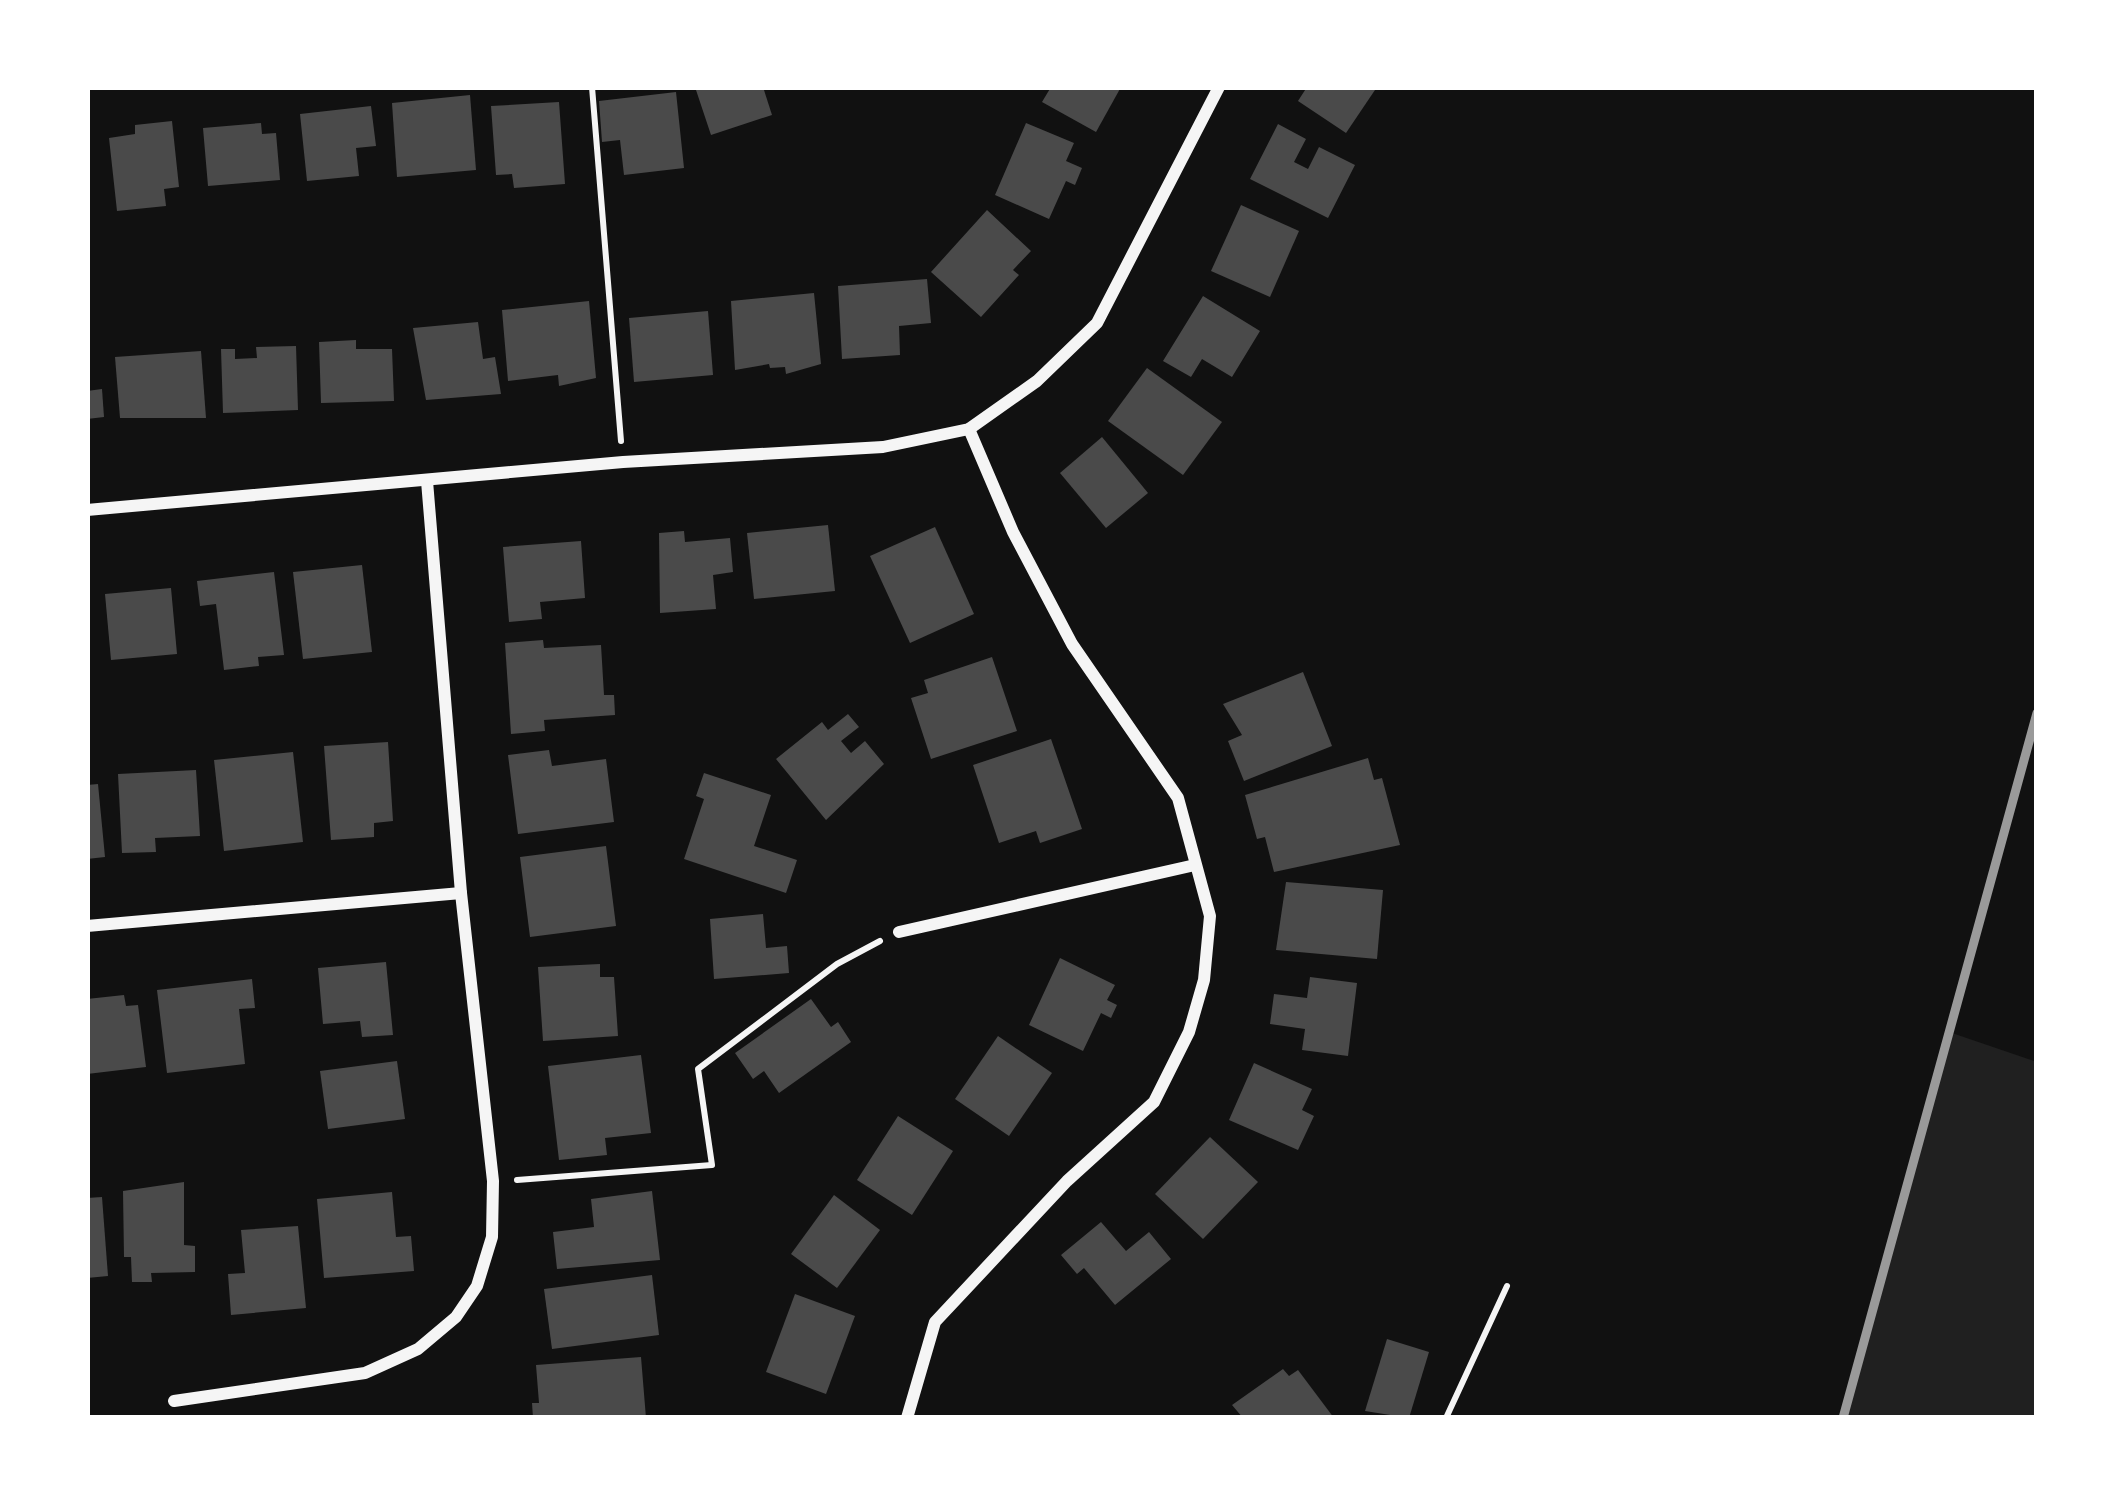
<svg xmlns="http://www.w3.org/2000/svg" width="2124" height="1505" font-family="'Alegreya Sans',sans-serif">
<rect width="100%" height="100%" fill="#111"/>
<path fill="#202020" d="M1949 1032 2037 1062V1418H1843Z"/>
<g fill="#4a4a4a">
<path d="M695 87H763L772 115 711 135Z"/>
<path d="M1051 87H1121L1096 132 1042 102Z"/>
<path d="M1307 87H1377L1346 133 1298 101Z"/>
<path d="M676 92 684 168 624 175 620 140 602 142 599 101Z"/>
<path d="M470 95 476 170 397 177 392 103Z"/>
<path d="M559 102 565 184 514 188 512 174 496 175 491 106Z"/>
<path d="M371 106 376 146 356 148 359 176 307 181 300 114Z"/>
<path d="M172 121 179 187 164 189 166 206 117 211 109 138 135 134V125Z"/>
<path d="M261 123 262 134 276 133 280 180 208 186 203 128Z"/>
<path d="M1026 123 1074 143 1066 161 1082 168 1075 185 1066 181 1049 219 995 195Z"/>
<path d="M1278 124 1306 139 1294 162 1308 169 1319 147 1355 165 1328 218 1250 179Z"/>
<path d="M1241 205 1299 231 1270 297 1211 271Z"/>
<path d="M987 210 1031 251 1013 270 1019 275 981 317 931 272Z"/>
<path d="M927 279 931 323 899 326 900 355 842 359 838 286Z"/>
<path d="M814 293 821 364 786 374 785 367 770 368 769 364 735 370 731 301Z"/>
<path d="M1203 296 1260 331 1232 377 1202 359 1191 377 1163 361Z"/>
<path d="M589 301 596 378 559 386 558 375 508 381 502 310Z"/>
<path d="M708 311 713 375 634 382 629 318Z"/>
<path d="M478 322 483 359 495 357 501 394 426 400 413 328Z"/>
<path d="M356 340V349H392L394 401 321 403 319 342Z"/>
<path d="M296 346 298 410 223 413 221 349H235V359L257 358 256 347Z"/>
<path d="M201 351 206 418H120L115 357Z"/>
<path d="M1147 368 1222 422 1183 475 1108 421Z"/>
<path d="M102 389 104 417 87 419V391Z"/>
<path d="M1102 437 1148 493 1106 528 1060 473Z"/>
<path d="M828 525 835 591 754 599 747 533Z"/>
<path d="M935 527 974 614 910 643 870 556Z"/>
<path d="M684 531 685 542 730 538 733 572 713 575 716 609 660 613 659 533Z"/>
<path d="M581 541 585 598 540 602 542 619 509 622 503 547Z"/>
<path d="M362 565 372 652 303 659 293 572Z"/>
<path d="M274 572 284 655 258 657 259 666 224 670 216 604 200 606 197 581Z"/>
<path d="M171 588 177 654 111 660 105 594Z"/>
<path d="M543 640 544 648 601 645 604 695H614L615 715 544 720 545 731 511 734 505 643Z"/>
<path d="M992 657 1017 731 931 759 911 698 928 693 924 680Z"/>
<path d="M1303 672 1332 746 1244 781 1228 741 1242 735 1223 704Z"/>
<path d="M848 714 859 727 841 741 851 753 865 741 884 764 826 820 776 759 822 722 828 730Z"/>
<path d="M1051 739 1082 829 1040 843 1036 831 999 843 973 765Z"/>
<path d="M388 742 393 821 374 823V837L331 840 324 746Z"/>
<path d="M549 750 552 766 606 759 614 822 518 834 508 755Z"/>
<path d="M293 752 303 842 224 851 214 760Z"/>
<path d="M1368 758 1374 780 1382 778 1400 845 1274 872 1265 837 1257 839 1245 795Z"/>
<path d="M196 770 200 836 155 838 156 852 122 853 118 774Z"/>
<path d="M704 773 771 795 754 846 797 860 786 893 684 859 704 799 696 796Z"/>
<path d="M98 784 105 857 87 859V785Z"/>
<path d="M606 846 616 926 530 937 520 857Z"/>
<path d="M1286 882 1383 890 1377 959 1276 950Z"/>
<path d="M763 914 766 948 787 946 789 973 714 979 710 919Z"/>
<path d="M1060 958 1115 985 1107 1000 1117 1005 1111 1018 1101 1013 1083 1051 1029 1025Z"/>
<path d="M386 962 393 1035 362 1037 360 1021 323 1024 318 968Z"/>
<path d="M600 964V977H614L618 1036 543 1041 538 967Z"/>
<path d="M1310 977 1357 983 1348 1056 1302 1050 1305 1029 1270 1024 1274 994 1307 998Z"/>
<path d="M252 979 255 1008 239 1009 245 1064 167 1073 157 990Z"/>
<path d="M124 995 126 1006 138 1005 146 1067 87 1074V999Z"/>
<path d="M811 999 831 1027 838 1022 851 1042 779 1093 764 1071 753 1079 735 1053Z"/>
<path d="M998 1036 1052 1073 1009 1136 955 1099Z"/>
<path d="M641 1055 651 1133 605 1138 607 1155 559 1160 548 1066Z"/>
<path d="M397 1061 405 1119 328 1129 320 1071Z"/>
<path d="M1254 1063 1312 1089 1302 1110 1314 1116 1298 1150 1229 1120Z"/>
<path d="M898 1116 953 1151 912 1215 857 1180Z"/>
<path d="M1210 1137 1258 1182 1203 1239 1155 1194Z"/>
<path d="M184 1182V1245L195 1246V1272L151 1273 152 1282H132L131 1257H124L123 1191Z"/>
<path d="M652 1191 660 1260 557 1269 553 1232 594 1227 591 1199Z"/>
<path d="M392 1192 396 1237 411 1236 414 1271 324 1278 317 1199Z"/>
<path d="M834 1195 880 1230 837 1288 791 1254Z"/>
<path d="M102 1197 108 1276 87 1278V1198Z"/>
<path d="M1101 1222 1126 1251 1149 1232 1171 1259 1115 1305 1084 1268 1077 1274 1061 1255Z"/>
<path d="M298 1226 306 1308 231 1315 228 1274 245 1273 241 1230Z"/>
<path d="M652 1275 659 1335 552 1349 544 1289Z"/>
<path d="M795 1294 855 1316 826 1394 766 1372Z"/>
<path d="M1387 1339 1429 1352 1409 1418 1365 1411Z"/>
<path d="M641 1357 646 1418H533L532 1403H539L536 1365Z"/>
<path d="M1283 1369 1289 1376 1298 1370 1334 1418H1243L1232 1405Z"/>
</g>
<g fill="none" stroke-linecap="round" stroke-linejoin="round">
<g stroke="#f5f5f5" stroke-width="6">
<path d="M592 87 621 441"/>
<path d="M517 1180 712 1165 698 1069 837 964 880 941"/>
<path d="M1446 1418 1507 1286"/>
</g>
<g stroke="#f5f5f5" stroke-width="12">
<path d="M87 510 623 462 883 447 969 429 1037 381 1097 323 1219 87"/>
<path d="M87 926 461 893"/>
<path d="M899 932 1195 865"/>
<path d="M174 1401 365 1373 418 1349 456 1317 477 1286 492 1237 493 1181 461 893 427 481"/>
<path d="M907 1418 935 1322 1067 1181 1154 1102 1189 1032 1204 980 1210 916 1178 798 1072 644 1013 532 969 429"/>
</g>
<path stroke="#9a9a9a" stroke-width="9" d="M1843 1418 2037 713"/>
</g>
<rect width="2124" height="1505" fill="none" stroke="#ffffff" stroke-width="180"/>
</svg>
